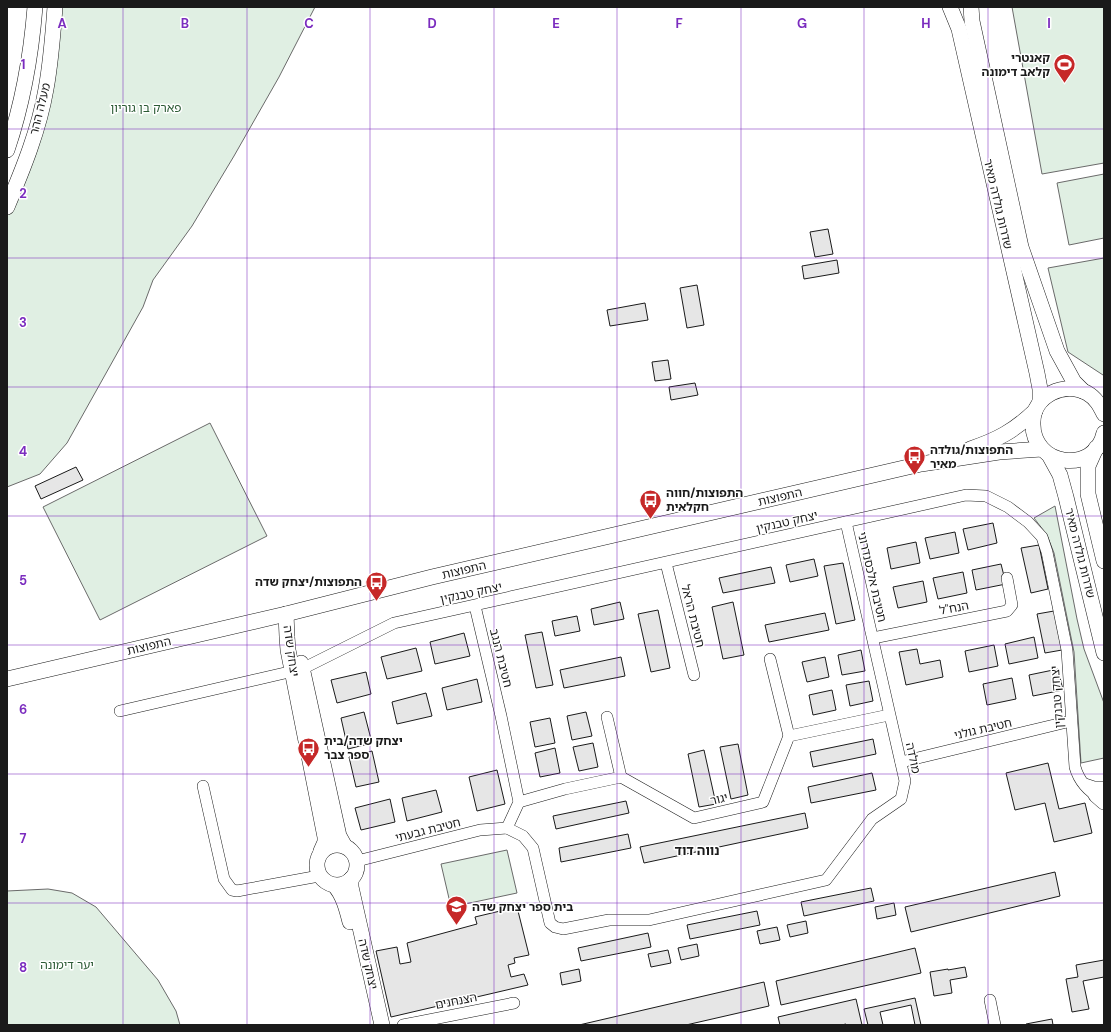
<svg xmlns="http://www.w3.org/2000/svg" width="1111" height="1032" font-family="'DM Sans','Noto Sans Hebrew',sans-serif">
<rect width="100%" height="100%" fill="#fff"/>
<g fill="#e0efe3" stroke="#6a6a6a">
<path d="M59 7H315L279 77 234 156 192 226 153 280 143 307 67 443 40 474 7 487V189L34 149Z"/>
<path d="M1012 7H1104V163L1042 174Z"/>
<path d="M1104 174V238L1069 245 1057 183Z"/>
<path d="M1104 258V375H1103L1068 352 1048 268Z"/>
<path d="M210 423 267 536 100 620 43 507Z"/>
<path d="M1055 506 1077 619 1084 649 1104 703V758L1081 763 1074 652 1054 553 1047 535 1034 518Z"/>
<path d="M507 850 517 893 451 907 441 864Z"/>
<path d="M48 889 72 893 96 907 158 980 176 1011 180 1025H7V891Z"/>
</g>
<g fill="#e6e6e6" stroke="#1a1a1a">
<path d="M828 229 833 254 815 257 810 232Z"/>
<path d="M837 260 839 273 804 279 802 266Z"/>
<path d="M697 285 704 325 687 328 680 288Z"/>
<path d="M645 303 648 320 610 326 607 310Z"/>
<path d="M668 360 671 379 655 381 652 362Z"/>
<path d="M695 383 698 395 671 400 669 387Z"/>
<path d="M76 467 83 480 41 499 35 486Z"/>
<path d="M993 523 997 543 968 550 963 529Z"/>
<path d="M955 532 959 553 930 559 925 538Z"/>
<path d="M916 542 920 563 891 569 887 548Z"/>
<path d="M1039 545 1048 589 1031 593 1021 548Z"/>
<path d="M814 559 818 576 790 582 786 565Z"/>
<path d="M843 563 855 620 836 624 824 566Z"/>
<path d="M1001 564 1006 584 976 590 972 570Z"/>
<path d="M771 567 775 583 723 593 719 578Z"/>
<path d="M963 572 967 593 938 599 933 578Z"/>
<path d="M923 581 927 602 898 608 893 587Z"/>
<path d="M620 602 624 619 594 625 591 609Z"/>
<path d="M733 602 744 655 723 659 712 607Z"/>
<path d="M658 610 670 668 651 672 638 614Z"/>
<path d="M1054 611 1062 650 1045 653 1037 614Z"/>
<path d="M825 613 829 630 769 642 765 625Z"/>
<path d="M577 616 580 631 555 636 552 621Z"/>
<path d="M542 632 553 685 536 688 525 635Z"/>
<path d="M464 633 470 656 435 664 430 642Z"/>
<path d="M1034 637 1038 658 1009 664 1005 644Z"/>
<path d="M994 645 998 666 969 672 965 651Z"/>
<path d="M416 648 422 671 387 679 381 657Z"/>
<path d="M917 649 920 664 940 660 943 677 906 685 899 652Z"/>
<path d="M861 650 865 671 842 675 838 655Z"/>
<path d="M621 657 625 676 564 688 560 670Z"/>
<path d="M825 657 829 677 807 682 802 662Z"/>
<path d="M1058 669 1063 690 1033 696 1029 675Z"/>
<path d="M366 672 371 694 337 703 331 680Z"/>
<path d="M1012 678 1016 699 987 705 983 684Z"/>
<path d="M477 679 482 702 447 710 442 688Z"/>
<path d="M869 681 873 701 850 706 846 685Z"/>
<path d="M832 690 836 710 813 715 809 695Z"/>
<path d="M426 693 432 716 397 724 392 702Z"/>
<path d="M364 712 372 743 348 749 341 718Z"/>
<path d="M586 712 592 736 572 740 567 716Z"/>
<path d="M550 718 555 743 535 747 530 722Z"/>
<path d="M873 739 876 754 813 767 810 752Z"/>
<path d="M593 743 598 767 579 771 573 747Z"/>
<path d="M738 744 748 795 731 799 720 747Z"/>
<path d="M555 748 560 773 540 777 535 753Z"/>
<path d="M704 750 716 804 699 807 688 754Z"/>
<path d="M372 751 379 782 356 787 349 757Z"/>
<path d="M1048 763 1059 809 1085 803 1092 833 1054 842 1045 803 1015 810 1006 773Z"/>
<path d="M497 770 505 804 477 811 469 777Z"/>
<path d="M872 773 876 790 811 803 808 787Z"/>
<path d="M436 790 442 812 407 821 402 798Z"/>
<path d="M390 799 395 822 361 830 355 808Z"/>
<path d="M626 801 629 813 556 829 553 816Z"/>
<path d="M805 813 808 828 644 863 640 847Z"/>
<path d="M628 834 631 848 561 862 559 848Z"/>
<path d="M1055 872 1060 896 911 932 905 907Z"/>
<path d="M871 888 874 901 804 916 801 902Z"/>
<path d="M894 903 896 915 877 919 875 907Z"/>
<path d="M517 907 529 955 514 958 515 963 508 965 511 977 524 974 528 985 391 1017 376 951 397 947 400 964 411 962 407 943 477 924 475 917Z"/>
<path d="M757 911 760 925 690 939 687 925Z"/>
<path d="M806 921 808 933 790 937 787 925Z"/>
<path d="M777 927 780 940 760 944 757 931Z"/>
<path d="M648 933 651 947 581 961 578 948Z"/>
<path d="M697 944 699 956 681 960 678 948Z"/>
<path d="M915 948 921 973 781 1005 776 981Z"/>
<path d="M668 950 671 963 651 967 648 954Z"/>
<path d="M1104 960V977L1083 981 1089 1009 1072 1012 1066 979 1078 977 1076 965Z"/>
<path d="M965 967 967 977 950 980 952 993 934 996 930 972 948 969V970Z"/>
<path d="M579 969 581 981 562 985 560 973Z"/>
<path d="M764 982 769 1006 686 1025H579Z"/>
<path d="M915 998 921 1025H915L911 1005 880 1012 883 1025H868L864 1009Z"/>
<path d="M856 999 862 1025H847L846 1024 841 1025H780L778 1017Z"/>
<path d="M1052 1019 1053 1025H1027L1026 1024Z"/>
</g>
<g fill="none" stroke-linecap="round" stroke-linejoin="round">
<defs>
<g id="street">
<path d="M666 563 694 675"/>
<path d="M475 606 501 716 519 802 507 828 523 836 533 848 550 923 555 927 563 929 609 920H649L826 880 872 819 901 799 905 781 846 522"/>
<path d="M873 638 1007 611 1012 605 1007 578"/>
<path d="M770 659 789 736"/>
<path d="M120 711 302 669 394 623 966 495 986 496 1008 507 1028 522 1042 537 1047 552 1067 650 1075 767C1079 781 1089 792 1102 799"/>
<path d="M607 717 621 777"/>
<path d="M901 762 1071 721"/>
<path d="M1085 784 1094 787H1104"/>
<path d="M203 786 224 879 232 890 237 891 319 876"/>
<path d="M519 802 565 789 621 777 694 818 763 802 789 736 889 715"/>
<path d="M357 861 480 830 507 828"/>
<path d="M990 1000 995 1025"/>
<path d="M403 1025 514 1003"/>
</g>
<g id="secondary">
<path d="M950 7 959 29 1037 373 1040 389V402"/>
<path d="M971 7 972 21 1021 247 1057 351 1074 382 1083 391"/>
<path d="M7 150C23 103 31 57 35 7"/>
<path d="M7 207C23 169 39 130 46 89 51 62 53 34 55 7"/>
<path d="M1104 414C1100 406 1096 398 1087 393 1065 380 1033 396 1033 422 1031 467 1095 475 1104 433"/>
<path d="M1096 448 1088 466V494L1104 561"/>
<path d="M970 449C997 440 1014 431 1035 411"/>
<path d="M1049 455 1060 475 1066 497 1104 653"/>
<path d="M286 614 287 637 288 650 325 837V842L321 851"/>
<path d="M301 663 339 836 344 845"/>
<path d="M7 679 286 614 432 577 921 464 999 452 1042 449"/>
<path d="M1096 795 1104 802"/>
<circle cx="337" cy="865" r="20"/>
<path d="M351 879V887L382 1025"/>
<path d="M334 885C343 894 347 910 350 922"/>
</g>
</defs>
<use href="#street" stroke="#1a1a1a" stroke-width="12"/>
<use href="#secondary" stroke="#1a1a1a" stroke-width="16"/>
<use href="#street" stroke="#fff" stroke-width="11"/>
<use href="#secondary" stroke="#fff" stroke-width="15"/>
</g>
<path fill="none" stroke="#7b2cbf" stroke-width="1" stroke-opacity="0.55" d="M123 7V1025M247 7V1025M370 7V1025M494 7V1025M617 7V1025M741 7V1025M864 7V1025M988 7V1025M7 129H1104M7 258H1104M7 387H1104M7 516H1104M7 645H1104M7 774H1104M7 903H1104"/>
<defs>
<symbol id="stadium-pin" viewBox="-11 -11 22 30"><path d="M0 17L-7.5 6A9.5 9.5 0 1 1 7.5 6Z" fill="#c62828" stroke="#fff"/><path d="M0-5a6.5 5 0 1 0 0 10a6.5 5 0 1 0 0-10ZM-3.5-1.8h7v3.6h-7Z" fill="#fff"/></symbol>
<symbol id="bus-pin" viewBox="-11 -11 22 30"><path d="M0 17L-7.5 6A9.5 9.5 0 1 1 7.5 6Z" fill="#c62828" stroke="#fff"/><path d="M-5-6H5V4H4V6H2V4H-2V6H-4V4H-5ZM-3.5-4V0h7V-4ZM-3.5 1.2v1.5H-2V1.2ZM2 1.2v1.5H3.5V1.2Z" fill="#fff"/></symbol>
<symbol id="school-pin" viewBox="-11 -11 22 30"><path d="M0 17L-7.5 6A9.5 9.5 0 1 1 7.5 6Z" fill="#c62828" stroke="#fff"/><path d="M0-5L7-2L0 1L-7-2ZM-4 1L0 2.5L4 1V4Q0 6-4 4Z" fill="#fff"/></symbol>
</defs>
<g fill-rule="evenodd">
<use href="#stadium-pin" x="1052" y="52" width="25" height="34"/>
<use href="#bus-pin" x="902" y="444" width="25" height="34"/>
<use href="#bus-pin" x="638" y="488" width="25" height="34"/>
<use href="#bus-pin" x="364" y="570" width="25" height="34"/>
<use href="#bus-pin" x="296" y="736" width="25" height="34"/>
<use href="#school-pin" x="444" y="894" width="25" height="34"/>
</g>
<g text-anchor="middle" stroke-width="3" stroke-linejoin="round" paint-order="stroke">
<g font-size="12" font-weight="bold" fill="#1a1a1a" stroke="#fff" text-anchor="start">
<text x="1050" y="62" text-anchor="end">קאנטרי<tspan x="1050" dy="14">קלאב דימונה</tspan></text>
<text x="930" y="454">התפוצות/גולדה<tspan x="930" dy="14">מאיר</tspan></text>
<text x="666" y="497">התפוצות/חווה<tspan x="666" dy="14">חקלאית</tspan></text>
<text x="362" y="586" text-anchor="end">התפוצות/יצחק שדה</text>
<text x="324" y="745">יצחק שדה/בית<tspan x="324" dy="14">ספר צבר</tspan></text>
<text x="472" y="911">בית ספר יצחק שדה</text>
</g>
<g font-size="12" fill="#2b5a34" stroke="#fff">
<text x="146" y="112">פארק בן גוריון</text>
<text x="67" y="969">יער דימונה</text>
</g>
<g font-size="12" fill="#1a1a1a" stroke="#fff">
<text transform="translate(40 109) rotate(-76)" y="4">מעלה ההר</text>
<text transform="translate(998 204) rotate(77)" y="4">שדרות גולדה מאיר</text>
<text transform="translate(780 497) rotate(-13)" y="4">התפוצות</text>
<text transform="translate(787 522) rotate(-13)" y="4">יצחק טבנקין</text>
<text transform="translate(1080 553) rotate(76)" y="4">שדרות גולדה מאיר</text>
<text transform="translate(464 570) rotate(-13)" y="4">התפוצות</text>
<text transform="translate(872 577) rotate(77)" y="4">חטיבת אלכסנדרוני</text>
<text transform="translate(471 593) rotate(-12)" y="4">יצחק טבנקין</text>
<text transform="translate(954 608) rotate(-11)" y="4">הנח"ל</text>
<text transform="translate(693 616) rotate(76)" y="4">חטיבת הראל</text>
<text transform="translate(149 646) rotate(-13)" y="4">התפוצות</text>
<text transform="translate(291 651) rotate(82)" y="4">יצחק שדה</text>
<text transform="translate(501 658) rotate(76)" y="4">חטיבת הנגב</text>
<text transform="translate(1057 697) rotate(-94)" y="4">יצחק טבנקין</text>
<text transform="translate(983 729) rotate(-13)" y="4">חטיבת גולני</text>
<text transform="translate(913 758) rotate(78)" y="4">מולדה</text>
<text transform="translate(719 799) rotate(-13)" y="4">יגור</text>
<text transform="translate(428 830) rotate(-14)" y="4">חטיבת גבעתי</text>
<text transform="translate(368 964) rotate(77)" y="4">יצחק שדה</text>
<text transform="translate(456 1001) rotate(-11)" y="4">הצנחנים</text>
</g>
<g font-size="13" font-weight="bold" fill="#1a1a1a" stroke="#fff">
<text x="697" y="855">נווה דוד</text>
</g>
</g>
<g font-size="13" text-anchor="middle" font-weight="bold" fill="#7b2cbf" stroke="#fff" stroke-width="3" stroke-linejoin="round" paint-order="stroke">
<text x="62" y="28">A</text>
<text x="185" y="28">B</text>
<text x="309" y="28">C</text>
<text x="432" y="28">D</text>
<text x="556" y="28">E</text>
<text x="679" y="28">F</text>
<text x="802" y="28">G</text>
<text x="926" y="28">H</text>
<text x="1049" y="28">I</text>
<text x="23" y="69">1</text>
<text x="23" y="198">2</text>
<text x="23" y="327">3</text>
<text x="23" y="456">4</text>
<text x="23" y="585">5</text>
<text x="23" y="714">6</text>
<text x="23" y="843">7</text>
<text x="23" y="972">8</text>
</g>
<rect width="1111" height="1032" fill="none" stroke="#1a1a1a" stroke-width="16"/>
</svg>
